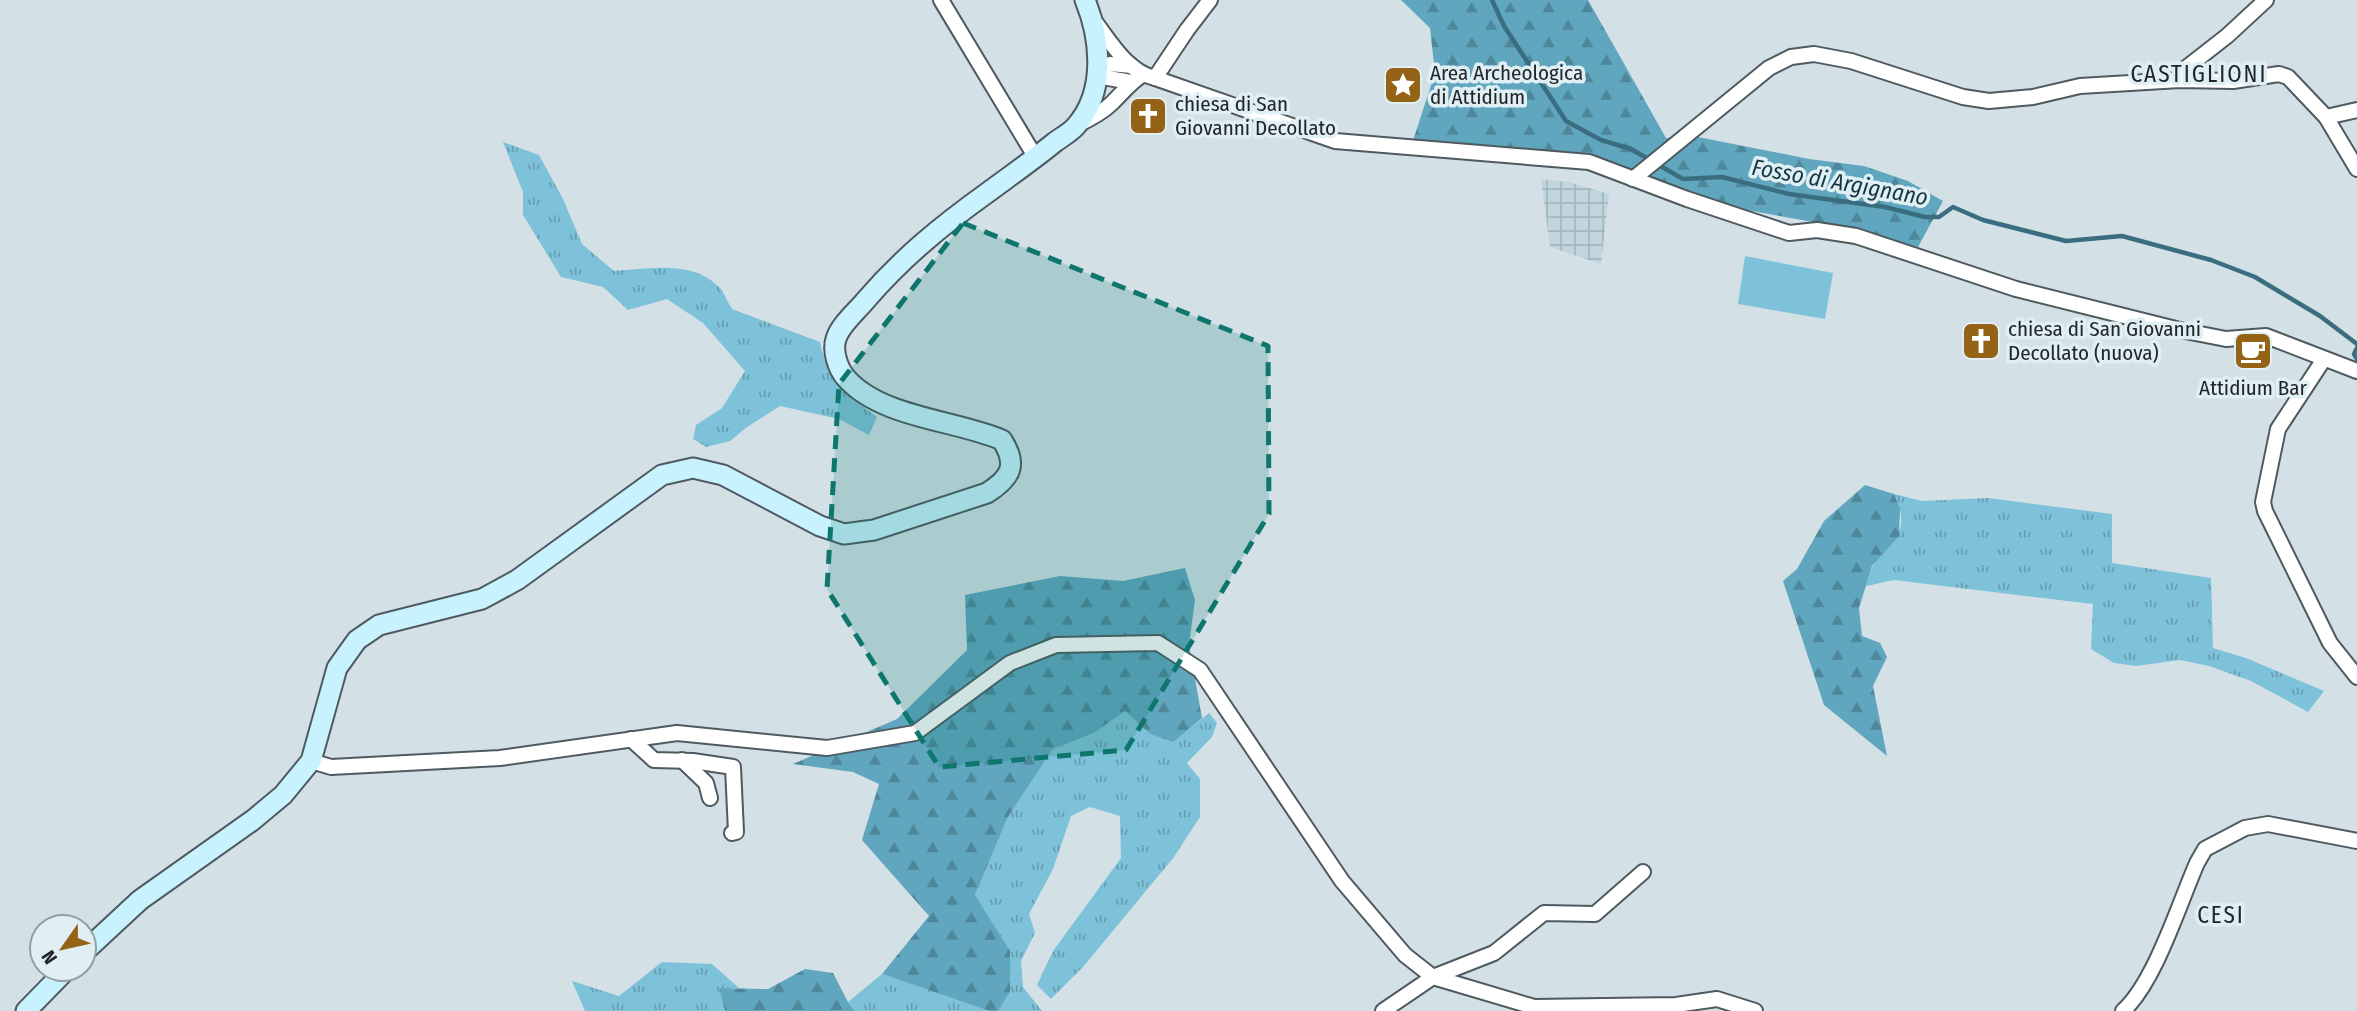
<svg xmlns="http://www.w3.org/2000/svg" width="2357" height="1011" font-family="'Fira Sans Condensed',sans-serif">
<defs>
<pattern id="industrial-grid" width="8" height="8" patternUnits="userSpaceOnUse" patternTransform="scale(1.75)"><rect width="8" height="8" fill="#c0d5dd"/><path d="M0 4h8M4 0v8" fill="none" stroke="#a5b7be"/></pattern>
<pattern id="grass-tufts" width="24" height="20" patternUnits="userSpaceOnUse" patternTransform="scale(1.75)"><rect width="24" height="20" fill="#7ec2da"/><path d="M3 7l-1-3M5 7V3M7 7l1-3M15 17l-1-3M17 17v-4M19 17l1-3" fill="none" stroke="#679db1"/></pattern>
<pattern id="forest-firs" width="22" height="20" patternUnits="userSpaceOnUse" patternTransform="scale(1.75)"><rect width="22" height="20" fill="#5fa6be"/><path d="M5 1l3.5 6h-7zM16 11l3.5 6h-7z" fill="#4e879a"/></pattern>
</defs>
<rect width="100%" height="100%" fill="#d3e1e6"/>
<path fill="url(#industrial-grid)" d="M1541 179 1569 182 1609 194 1601 264 1550 247Z"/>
<g fill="url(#grass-tufts)">
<path d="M503 142 539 155 563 199 582 244 614 271C649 269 694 259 721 289 725 295 728 303 732 309L820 342C829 385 844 392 877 417L869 435 839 419 780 406 747 427 730 441 706 447 693 439 696 425 722 408 745 371 703 323 667 299 628 310 603 287 561 277 523 215V192Z"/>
<path d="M1894 494 1922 501 1988 498 2112 514V563L2211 578 2213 648 2246 658 2324 691 2308 712 2251 681 2209 666 2180 660 2136 666 2114 663 2091 649 2093 604 1894 580 1866 586C1868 579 1870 570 1874 564 1893 537 1912 534 1894 494Z"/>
<path d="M1125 711 1150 734 1173 741 1209 713 1217 723 1212 737 1187 763 1200 779V817L1174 857 1083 967 1051 999 1037 985 1053 951 1121 858 1120 816 1090 807 1071 816 1053 869 1029 914 1035 933 1021 961 1023 987 1042 1011H998L1010 992 975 895 1008 817 1053 749 1094 733Z"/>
<path d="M662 962 712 964 739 988H719L725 1011H585L572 981 619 996Z"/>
<path d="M882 974 989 1011H855L848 1002Z"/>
</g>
<g fill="url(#forest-firs)">
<path d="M1401 0H1588L1666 138 1693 136 1809 159 1864 166 1908 181 1943 201 1917 249 1863 231 1735 208 1586 167 1409 153 1435 73 1430 28Z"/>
<path d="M1865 485 1894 494 1900 508 1899 536 1872 566 1859 608 1862 636 1880 643 1887 657 1873 686 1887 756 1824 705 1783 581 1797 569 1824 521Z"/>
<path d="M1185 568 1195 600 1189 645 1202 718 1173 742 1150 734 1125 711 1094 733 1053 749 1008 817 975 895 1010 951V992L998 1011H989L882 974 929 916 862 840 879 784 853 772 793 764 897 719 967 650 965 595 1060 576 1123 581Z"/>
<path d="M805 969 833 973 848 1002 855 1011H725L719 988 768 989Z"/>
</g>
<path fill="#7ec2da" d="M1745 256 1833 273 1825 319 1738 304Z"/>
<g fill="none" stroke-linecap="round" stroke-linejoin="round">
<g stroke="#3a6d7f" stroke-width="4.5">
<path d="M1492 0 1504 26 1566 121 1601 140 1631 149 1683 179 1722 177 1789 194 1885 207 1925 217H1939L1953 207 1983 220 2066 241 2122 236 2211 260 2255 277 2320 316 2357 344"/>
<path d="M2357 348 2354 354 2357 359"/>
</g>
<defs>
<g id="minor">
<path d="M941 0 1036 158"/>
<path d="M1093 19C1110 41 1127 72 1155 78L1335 141 1589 162 1687 199 1789 233 1817 230 1856 236 2016 289 2180 330 2226 339 2266 336 2357 371"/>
<path d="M1155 78 1187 30 1210 0"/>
<path d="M2180 80 2186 68 2227 36 2266 0"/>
<path d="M1131 82 1108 78 1097 71 1110 64 1132 66"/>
<path d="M2326 117 2357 110"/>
<path d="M1077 125C1090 119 1102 113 1112 103 1122 93 1130 83 1142 75"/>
<path d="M1633 179 1769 68 1791 57 1814 54 1851 61 1963 97 1989 101 2033 97 2080 86 2180 80 2233 81 2279 74 2288 77 2326 117 2357 169"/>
<path d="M2324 359 2278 429 2263 502 2265 511 2330 643 2357 677"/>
<path d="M631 739 654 760 693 761 733 767 736 832 732 833"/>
<path d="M682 760 706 783 710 798"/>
<path d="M311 761 331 767 500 758 677 733 827 748 915 733 1010 663 1056 645 1158 643 1200 670 1342 881 1405 955 1433 977 1534 1007 1676 1005 1717 999 1755 1011"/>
<path d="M1383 1011 1433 977 1494 953 1544 913 1595 914 1643 872"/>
<path d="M2123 1011C2155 982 2179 904 2197 863L2205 849 2245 828 2268 824 2357 841"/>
</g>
<g id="secondary">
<path d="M84 952 140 900 253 820 283 795 311 761 337 668 357 640 379 625 482 599 517 580 662 475 693 468 723 475 820 526 844 534 874 530 987 493C1011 478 1018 465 1002 440 956 420 881 418 846 378 838 369 832 351 836 339 840 325 856 312 865 301 902 258 941 226 987 193 1010 176 1033 160 1055 142 1062 137 1071 132 1076 126 1106 92 1101 39 1085 0"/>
<path d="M26 1011 67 969"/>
</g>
</defs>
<use href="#minor" stroke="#4e5a5f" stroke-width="18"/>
<use href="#secondary" stroke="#4e5a5f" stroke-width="23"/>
<use href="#minor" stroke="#fff" stroke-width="14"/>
<use href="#secondary" stroke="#c8f2fe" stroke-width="19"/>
</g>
<path fill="#0f766e" fill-opacity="0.2" stroke="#0f766e" stroke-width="5" stroke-dasharray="14 9" stroke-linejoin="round" d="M963 223 1268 346 1269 514 1126 750 939 767 827 589 839 384Z"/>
<defs>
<symbol id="sight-square" viewBox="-11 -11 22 22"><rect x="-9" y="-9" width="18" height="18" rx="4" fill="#956315" stroke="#e0eff4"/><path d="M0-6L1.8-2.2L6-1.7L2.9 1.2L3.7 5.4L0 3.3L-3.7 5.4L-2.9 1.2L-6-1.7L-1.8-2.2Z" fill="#fff"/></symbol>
<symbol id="church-square" viewBox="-11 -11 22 22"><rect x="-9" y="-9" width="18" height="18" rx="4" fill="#956315" stroke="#e0eff4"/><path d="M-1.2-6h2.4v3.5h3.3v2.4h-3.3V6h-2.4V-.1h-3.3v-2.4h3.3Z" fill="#fff"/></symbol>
<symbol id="cafe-square" viewBox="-11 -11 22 22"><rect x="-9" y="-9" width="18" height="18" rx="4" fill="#956315" stroke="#e0eff4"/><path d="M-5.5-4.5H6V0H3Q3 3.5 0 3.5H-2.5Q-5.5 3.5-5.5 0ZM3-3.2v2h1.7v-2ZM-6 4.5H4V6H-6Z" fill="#fff"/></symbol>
</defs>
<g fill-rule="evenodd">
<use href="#sight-square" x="1381" y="63" width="44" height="44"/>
<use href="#church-square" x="1126" y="94" width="44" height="44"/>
<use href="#church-square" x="1959" y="319" width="44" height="44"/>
<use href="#cafe-square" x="2231" y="329" width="44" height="44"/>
</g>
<g text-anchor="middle" stroke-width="7" stroke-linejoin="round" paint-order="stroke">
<g font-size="21" fill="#212628" stroke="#e0eff4" text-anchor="start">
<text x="1430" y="80">Area Archeologica<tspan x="1430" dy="24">di Attidium</tspan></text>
<text x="1175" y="111">chiesa di San<tspan x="1175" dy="24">Giovanni Decollato</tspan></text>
<text x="2008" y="336">chiesa di San Giovanni<tspan x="2008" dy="24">Decollato (nuova)</tspan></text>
<text x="2253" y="395" text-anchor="middle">Attidium Bar</text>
</g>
<g font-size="23" letter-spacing="2" fill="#212628" stroke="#e0eff4">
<text x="2199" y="82">CASTIGLIONI</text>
<text x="2221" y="923">CESI</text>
</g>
<g font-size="23" font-style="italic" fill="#143742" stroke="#e0eff4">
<text transform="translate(1840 182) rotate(10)" y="8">Fosso di Argignano</text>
</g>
</g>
<g transform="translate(63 948) rotate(236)"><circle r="33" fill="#e0eff4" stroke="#949fa2" stroke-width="2"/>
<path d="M0-5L12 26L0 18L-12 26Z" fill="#956315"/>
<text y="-10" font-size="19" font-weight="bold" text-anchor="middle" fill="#212628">N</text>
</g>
</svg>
